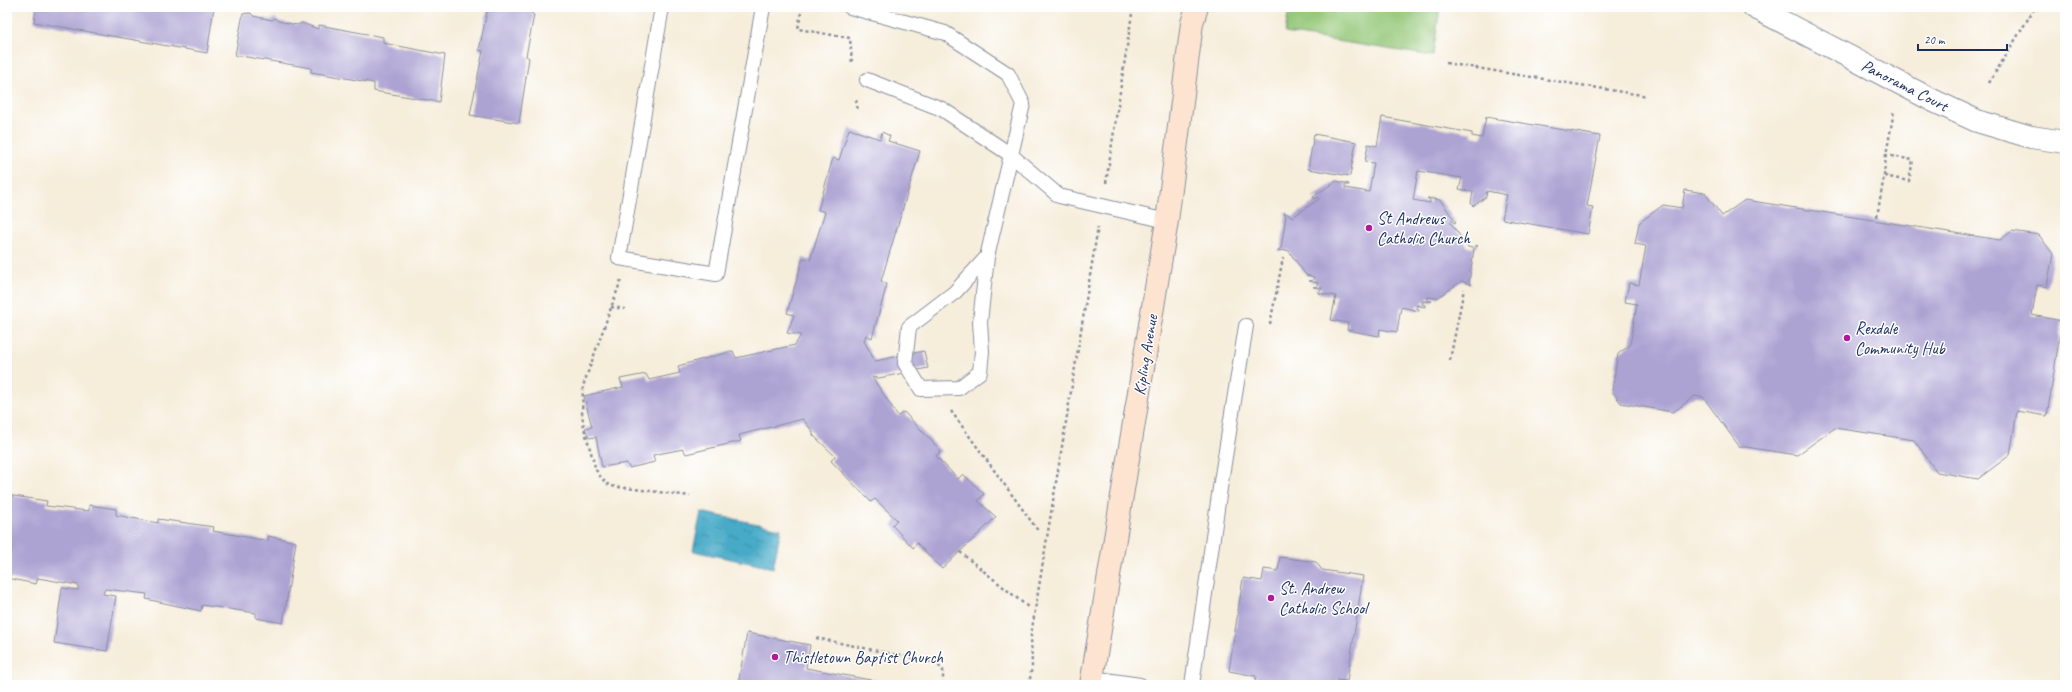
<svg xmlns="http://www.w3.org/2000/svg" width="2072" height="692" font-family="Caveat,sans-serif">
<defs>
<pattern id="water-ripples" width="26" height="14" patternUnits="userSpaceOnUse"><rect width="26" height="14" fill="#47aac7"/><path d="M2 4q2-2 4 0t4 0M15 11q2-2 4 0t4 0" fill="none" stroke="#3a8ba5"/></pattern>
</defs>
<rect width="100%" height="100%" fill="#fff"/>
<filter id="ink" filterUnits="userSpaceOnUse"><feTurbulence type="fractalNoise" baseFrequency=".025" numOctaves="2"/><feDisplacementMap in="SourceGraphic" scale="8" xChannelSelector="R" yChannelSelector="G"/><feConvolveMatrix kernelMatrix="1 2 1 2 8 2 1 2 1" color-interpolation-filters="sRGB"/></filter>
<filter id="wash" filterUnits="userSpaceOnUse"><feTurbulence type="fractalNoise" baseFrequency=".012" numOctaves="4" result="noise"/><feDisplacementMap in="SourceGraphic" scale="16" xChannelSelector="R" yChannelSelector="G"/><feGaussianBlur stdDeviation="0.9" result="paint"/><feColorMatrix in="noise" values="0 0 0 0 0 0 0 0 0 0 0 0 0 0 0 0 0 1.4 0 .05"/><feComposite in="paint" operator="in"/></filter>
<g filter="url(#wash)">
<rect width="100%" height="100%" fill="#f6edda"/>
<path fill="#95c879" stroke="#587c6c" d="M1289 7H1440L1433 56 1285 33Z"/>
<path fill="url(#water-ripples)" stroke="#316c92" d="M701 512 781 529 773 568 693 551Z"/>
<g id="blocks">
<g fill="#aca3d3">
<path d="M36 7H214L207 53 34 22Z"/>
<path d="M488 7H532L531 13 534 15 526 56 529 58 519 123 470 115 483 51 479 50Z"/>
<path d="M248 13H251L253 16 272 20 275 18 278 21 297 25 302 23 318 29 319 25 383 37V43L445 55 439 102 374 91V83L311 72V68L235 55 243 14Z"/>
<path d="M1382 117 1472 133V136L1482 138 1486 117 1600 136 1587 206 1593 207 1588 234 1502 219 1507 195 1487 191 1486 197 1473 206 1471 203 1473 192 1459 189 1462 178 1418 171 1413 200 1430 203V200L1427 198 1440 200 1456 222 1454 223 1452 220 1450 222 1468 247 1472 248 1477 245 1478 246 1474 249 1469 282 1471 285 1462 281 1437 298 1428 297 1427 300 1432 301 1431 302 1423 301 1422 304 1425 305V307L1417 305 1416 308 1419 309V311L1401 307 1397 332 1380 329 1379 336 1347 330 1348 323 1331 320 1336 296 1318 293 1322 288 1313 287 1317 286 1318 283 1309 281 1313 280 1314 277 1306 275 1288 250 1277 251 1281 248 1286 216 1284 212 1293 217 1319 199 1317 197 1314 199 1313 197 1336 181 1349 184V185H1345V188L1369 192 1374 163 1365 162 1368 144 1377 146Z"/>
<path d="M849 129 880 139 882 132 890 136 888 141 920 151 881 281 887 284 872 338 866 335 864 341 875 361 924 351 928 368 879 378 872 377 898 416 904 412 941 451 936 456 958 479 963 474 984 494 978 501 996 517 942 569 917 543 913 548 892 525 897 520 875 499 871 502 831 461 835 456 813 435V432L803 419 739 435 741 441 686 454 683 449 653 455 655 462 629 468 627 463 602 467 596 437 589 438 585 428 592 427 584 396 623 387 620 379 646 374 649 380 680 373 678 366 733 351 736 358 795 345 801 335 787 333 794 315 787 313 803 258 810 260 825 212 818 210 833 158 839 160Z"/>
<path d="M1314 134 1356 142 1350 176 1308 169Z"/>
<path d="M1685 190 1705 193 1722 216 1745 200 2000 240 2012 231 2039 235 2053 254 2047 287 2037 285 2032 315 2062 321 2047 416 2017 411 2010 455 1978 479 1937 472 1914 440 1835 428 1797 455 1739 446 1703 397 1695 396 1673 412 1621 403 1612 391 1618 354 1630 345 1637 304 1625 302 1629 283 1639 285 1646 246 1635 244 1639 223 1663 205 1682 208Z"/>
<path d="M7 495 47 501 46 506 89 511V505L116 509V515L158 523V519L214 527 213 531 268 541V536L296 542 283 623 256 618V613L202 605 201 611 146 599 147 594 105 589 103 594 116 596 107 651 54 643 62 588 78 590V585L38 578 36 584 7 578Z"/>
<path d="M1280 557 1316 562 1322 570 1363 576 1347 681 1337 680 1336 685H1255L1256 676 1229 671 1243 578 1262 581 1264 569 1278 571Z"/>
<path d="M747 633 810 645 806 668 897 685H738Z"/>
</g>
</g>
</g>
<g filter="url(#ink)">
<use href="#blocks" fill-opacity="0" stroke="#888e9c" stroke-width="1"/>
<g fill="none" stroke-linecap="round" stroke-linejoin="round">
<defs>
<g id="service">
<path d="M662 7 619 258 716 274 763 7"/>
<path d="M850 7 945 33 1008 74 1023 104 987 257 980 322 982 351 980 372 959 388 921 389 905 363 909 327 955 292 987 257"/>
<path d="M867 80 942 109 1011 155 1059 196 1167 221"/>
<path d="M1092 678 1140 685"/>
<path d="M1192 685 1220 488 1246 326"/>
</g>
<path id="minor" d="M1754 7 1934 101 1977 121 2031 137 2065 142"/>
<path id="secondary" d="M1091 685 1167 221 1192 23 1197 7"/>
</defs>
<use href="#service" stroke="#888e9c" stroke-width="16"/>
<use href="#minor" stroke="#888e9c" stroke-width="24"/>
<use href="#secondary" stroke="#888e9c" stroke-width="24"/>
<g stroke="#888e9c" stroke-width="2.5" stroke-dasharray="3 3" stroke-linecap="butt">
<path d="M802 7 798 29 850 38 852 63"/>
<path d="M1446 63 1647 96"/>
<path d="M1989 83 2034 9"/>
<path d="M856 100 858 111"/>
<path d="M1884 176 1886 155"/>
<path d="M1106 183 1133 7"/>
<path d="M1877 217 1884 176 1909 181 1913 160 1886 155 1894 111"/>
<path d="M621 280 583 386 582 414 584 428 596 470 602 479 610 486 690 496"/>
<path d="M611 307 625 309"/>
<path d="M1270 324 1283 258"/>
<path d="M1450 360 1464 289"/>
<path d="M951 411 1039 532"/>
<path d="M960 552 1028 607"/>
<path d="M816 638 936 663 943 670V685"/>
<path d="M1029 685 1032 666 1031 635 1098 227"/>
</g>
<use href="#service" stroke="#fff" stroke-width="14"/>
<use href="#minor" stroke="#fff" stroke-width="22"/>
<use href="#secondary" stroke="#fde4d1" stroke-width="22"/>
</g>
</g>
<g fill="#b5179e" stroke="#fff" stroke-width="1.5">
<circle cx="1369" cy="228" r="4"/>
<circle cx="1847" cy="338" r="4"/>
<circle cx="1271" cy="598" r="4"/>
<circle cx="775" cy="657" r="4"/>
</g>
<g text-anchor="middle" stroke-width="3" stroke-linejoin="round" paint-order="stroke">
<g font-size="17" fill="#1b2f5e" stroke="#fff">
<text transform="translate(1905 85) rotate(27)" y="6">Panorama Court</text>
<text transform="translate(1145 355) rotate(-81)" y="6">Kipling Avenue</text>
</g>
<g font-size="17" fill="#1b2f5e" stroke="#fff" text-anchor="start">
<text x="1377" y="224">St Andrews<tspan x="1377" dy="20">Catholic Church</tspan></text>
<text x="1855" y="334">Rexdale<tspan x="1855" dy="20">Community Hub</tspan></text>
<text x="1279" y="594">St. Andrew<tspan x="1279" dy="20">Catholic School</tspan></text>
<text x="783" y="663">Thistletown Baptist Church</text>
</g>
</g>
<rect width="2072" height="692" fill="none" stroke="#fff" stroke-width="24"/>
<path d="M1918 44v6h89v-6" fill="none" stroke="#1b2f5e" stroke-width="2"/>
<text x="1924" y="44" font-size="12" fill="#1b2f5e" stroke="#ffffff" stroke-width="3" paint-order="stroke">20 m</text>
</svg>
